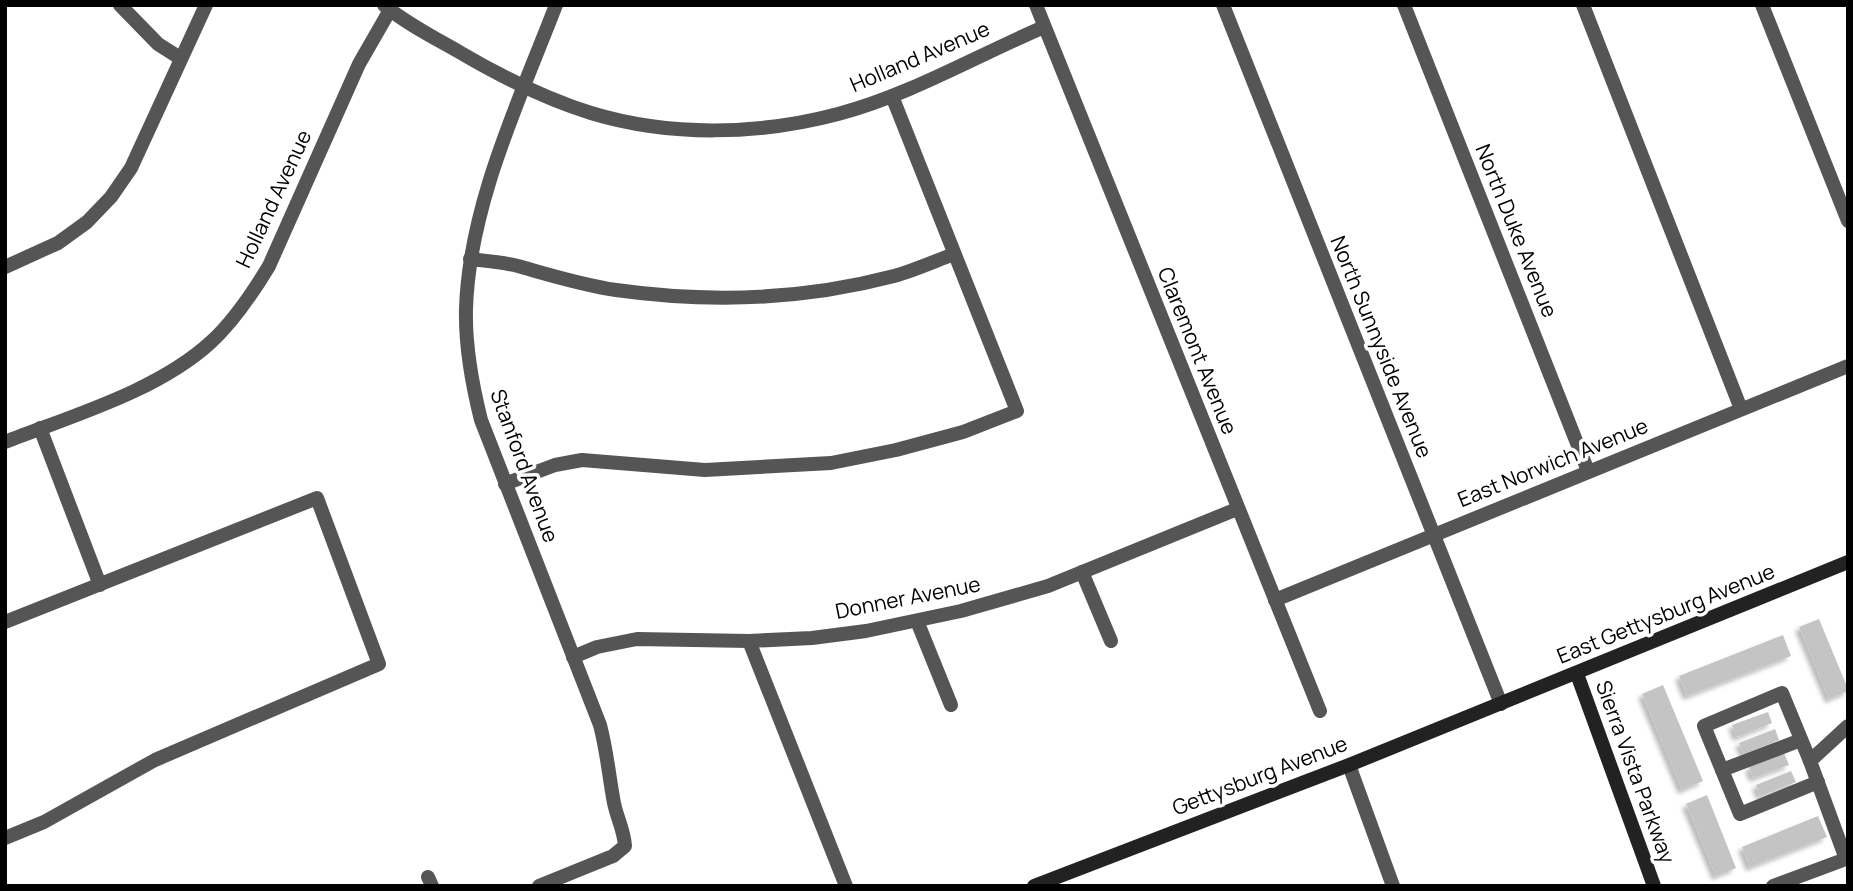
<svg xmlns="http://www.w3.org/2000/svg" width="1853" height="891" font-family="Manrope,sans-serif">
<defs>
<filter id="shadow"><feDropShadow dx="-4" dy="4" stdDeviation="2" flood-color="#0004"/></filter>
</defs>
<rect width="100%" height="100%" fill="#fff"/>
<g fill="#c4c4c4" filter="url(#shadow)">
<path d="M1819 619 1848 689V691L1829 699 1799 627Z"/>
<path d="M1783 635 1791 656 1687 696 1679 676Z"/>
<path d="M1663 685 1703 781 1682 790 1642 694Z"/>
<path d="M1768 712 1772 723 1737 737 1732 725Z"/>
<path d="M1775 729 1779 740 1744 754 1739 743Z"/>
<path d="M1784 753 1789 765 1753 778 1749 767Z"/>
<path d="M1791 771 1796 782 1760 796 1756 785Z"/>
<path d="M1707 795 1736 868 1716 876 1686 804Z"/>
<path d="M1818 816 1827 837 1750 867 1742 847Z"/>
</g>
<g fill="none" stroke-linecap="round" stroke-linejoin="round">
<g stroke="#555" stroke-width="14">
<path d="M120 5 158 44 180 58"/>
<path d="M384 5C407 24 435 38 461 53 502 77 545 99 591 113 670 137 759 135 838 114 910 95 976 56 1044 27"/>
<path d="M1036 5 1320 711"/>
<path d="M1223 5 1501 704"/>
<path d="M1404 5 1588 471"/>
<path d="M1583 5 1741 409"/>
<path d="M1762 5 1848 221"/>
<path d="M470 259C486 261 502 262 518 266 550 275 582 285 616 290 709 303 803 300 894 276 915 270 935 261 954 254"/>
<path d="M5 267 58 243 87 222 111 197 131 168 206 5"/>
<path d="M40 428 100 585"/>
<path d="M5 442C71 416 158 391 211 342 234 321 252 294 269 266L359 64 390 10"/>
<path d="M505 484 555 465 582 460 705 470 831 463 896 450 963 432 1017 411 892 96"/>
<path d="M1082 572 1111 641"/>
<path d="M1275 600 1848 366"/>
<path d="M917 621 951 705"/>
<path d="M5 622 317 498 379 664 155 760 44 822 5 838"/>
<path d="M749 641 846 886"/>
<path d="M573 657 597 647 637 639 749 641 812 638 866 631 961 611 1048 586 1237 509"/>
<path d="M1810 761 1782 693 1704 726 1740 814 1818 782"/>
<path d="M1349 765 1393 886"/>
<path d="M1722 770 1801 740"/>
<path d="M428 877 432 886"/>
<path d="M539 886 613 856 625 846C624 830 617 818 614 803 609 777 607 751 600 725L481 420C472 384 465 347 466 309 469 206 519 101 556 5"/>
<path d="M1773 886 1846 859 1810 761 1848 726"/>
</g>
<g stroke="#222" stroke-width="14">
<path d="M1577 674 1654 886"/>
<path d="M1034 886 1349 765 1848 562"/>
</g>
</g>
<g text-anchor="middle" stroke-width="7" stroke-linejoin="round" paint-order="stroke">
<g font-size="21" fill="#000" stroke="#fff">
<text transform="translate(920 57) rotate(-23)" y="7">Holland Avenue</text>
<text transform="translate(274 199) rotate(-65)" y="7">Holland Avenue</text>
<text transform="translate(1516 231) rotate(68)" y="7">North Duke Avenue</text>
<text transform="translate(1381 347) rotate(68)" y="7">North Sunnyside Avenue</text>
<text transform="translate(1197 351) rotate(68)" y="7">Claremont Avenue</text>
<text transform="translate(1553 463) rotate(-22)" y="7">East Norwich Avenue</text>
<text transform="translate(524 466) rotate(70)" y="7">Stanford Avenue</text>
<text transform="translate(908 598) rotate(-11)" y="7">Donner Avenue</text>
<text transform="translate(1666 614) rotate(-22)" y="7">East Gettysburg Avenue</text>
<text transform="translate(1635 772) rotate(70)" y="7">Sierra Vista Parkway</text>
<text transform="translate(1260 776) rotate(-21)" y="7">Gettysburg Avenue</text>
</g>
</g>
<rect width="1853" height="891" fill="none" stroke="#000000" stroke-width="14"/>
</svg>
